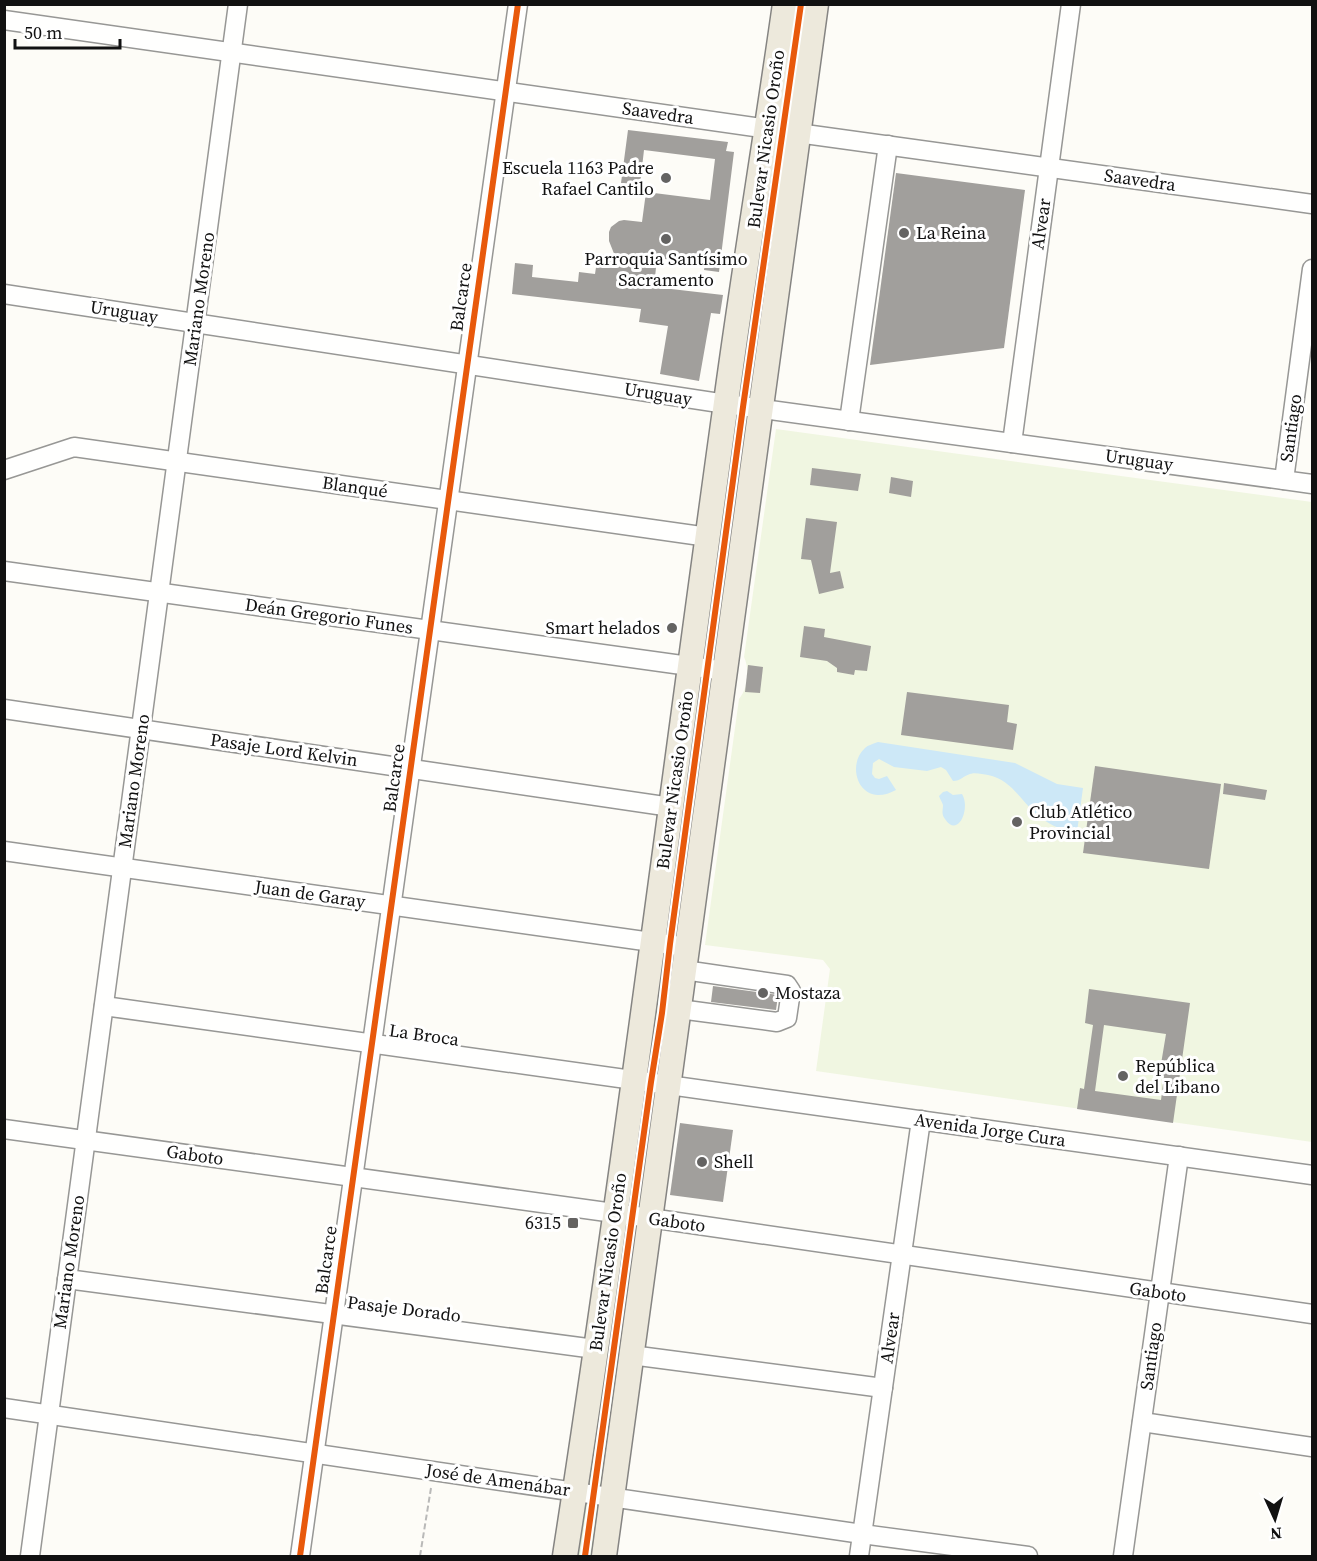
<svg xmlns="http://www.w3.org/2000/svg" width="1317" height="1561" font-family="'Source Serif 4',serif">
<rect width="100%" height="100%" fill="#fdfcf7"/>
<path fill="#e7f3d7" d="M785 5H816L604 1556H565Z"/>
<path fill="#f0f6e1" d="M776 429 1312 502V1142L816 1071 830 969 823 960 705 945 739 699C748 688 750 670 744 657Z"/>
<g fill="#cde8f7">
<path d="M878 742 1015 763 1057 784 1083 788 1077 832C1060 830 1047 824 1035 813 1019 798 1011 780 988 775 983 774 974 772 970 774 963 776 961 781 953 781L946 770 941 767 927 771 894 767 879 759 873 763 872 774 875 778 879 779 887 776 896 790C890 793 885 795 878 795 855 794 849 762 865 748 868 745 873 744 878 742Z"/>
<path d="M947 791 953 795 962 794C971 808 958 839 945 819 941 814 943 810 943 805 942 802 940 799 939 796L943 792Z"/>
</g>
<g fill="#a19f9c" fill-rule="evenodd">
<path d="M628 130 728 142 726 151 734 152 719 272 704 270 705 264 657 258 654 287 723 295 720 314 711 313 699 381 660 374 668 326 639 322 641 309 512 294 515 263 533 265 532 277 578 282 579 272 595 274 598 254 615 256 609 241V232L611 227 619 221 624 220 642 222 646 192 710 200 715 159 644 150 640 185 621 183Z"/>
<path d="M896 173 1025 190 1004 348 870 365Z"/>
<path d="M812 468 861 474 858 491 810 485Z"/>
<path d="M891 477 913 481 911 497 889 493Z"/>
<path d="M806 518 837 522 830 573 840 571 844 588 819 594 811 560 801 559Z"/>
<path d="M804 626 825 629 824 637 871 646 867 671 855 670 854 675 837 672V668L827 661 800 657Z"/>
<path d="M748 665 763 667 760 693 745 692Z"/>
<path d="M907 692 1009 705 1007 722 1017 724 1013 750 901 735Z"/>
<path d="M1095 766 1221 784 1209 869 1083 853Z"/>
<path d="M1224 783 1267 790 1265 800 1223 794Z"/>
<path d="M713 986 778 995 776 1010 711 1002Z"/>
<path d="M1089 989 1190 1003 1173 1123 1077 1109 1080 1088 1084 1089 1093 1025 1085 1023ZM1104 1025 1166 1034 1159 1076H1164L1161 1100 1095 1091Z"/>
<path d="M680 1123 733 1130 723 1202 670 1195Z"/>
</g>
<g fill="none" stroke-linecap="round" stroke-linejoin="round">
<defs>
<g id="minor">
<path d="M4 20 783 131 1312 204"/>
<path d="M4 294 726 404 1312 484"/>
<path d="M849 421 888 145"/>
<path d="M1012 443 1071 4"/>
<path d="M4 470 74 447 708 537"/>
<path d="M1284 480 1312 269"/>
<path d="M4 571 725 671"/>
<path d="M4 709 671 807"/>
<path d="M4 851 687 947"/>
<path d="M104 1006 1312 1175"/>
<path d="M679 1009 777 1022 787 1018 791 991 787 985 684 970"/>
<path d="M4 1129 650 1218 1312 1314"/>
<path d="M67 1279 595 1349"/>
<path d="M631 1355 883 1388"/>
<path d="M4 1408 862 1534 1028 1556"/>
<path d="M1142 1422 1312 1447"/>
<path d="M30 1556 238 4"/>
<path d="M300 1556 518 4"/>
<path d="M859 1556 921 1120"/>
<path d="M1123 1556 1179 1156"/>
</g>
<g id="major">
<path d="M565 1556C624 1175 672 792 725 410 743 274 766 140 785 4"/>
<path d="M604 1556 816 4"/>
</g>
</defs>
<use href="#minor" stroke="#979795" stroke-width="21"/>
<use href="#major" stroke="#858482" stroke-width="27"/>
<path stroke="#b9b9b8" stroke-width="2" stroke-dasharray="6 3" stroke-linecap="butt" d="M420 1556 431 1488"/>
<use href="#minor" stroke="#fffffe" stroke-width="18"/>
<use href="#major" stroke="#ede9dc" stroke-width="24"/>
<defs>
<g id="cycleway">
<path d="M300 1556 518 4"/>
<path d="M585 1556 651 1082 662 1013 670 944 743 407 801 4"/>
</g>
</defs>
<use href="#cycleway" stroke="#fff" stroke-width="10"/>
<use href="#cycleway" stroke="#e8590c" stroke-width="6"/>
</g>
<g fill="#646362" stroke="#fff" stroke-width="2">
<circle cx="666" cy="178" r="6"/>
<circle cx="904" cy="233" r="6"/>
<circle cx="666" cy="239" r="6"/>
<circle cx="672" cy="628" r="6"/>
<circle cx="1017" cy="822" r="6"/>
<circle cx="763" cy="993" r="6"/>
<circle cx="1123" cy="1076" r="6"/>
<circle cx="702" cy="1162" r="6"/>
<rect x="567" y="1217" width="12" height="12" rx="3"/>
</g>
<g text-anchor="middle" stroke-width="6" stroke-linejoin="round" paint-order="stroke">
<g font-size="18" fill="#111" stroke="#fff">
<text transform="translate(658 113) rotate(8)" y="6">Saavedra</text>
<text transform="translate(766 139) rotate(-82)" y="6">Bulevar Nicasio Oroño</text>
<text transform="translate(1140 180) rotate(8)" y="6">Saavedra</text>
<text transform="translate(1041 224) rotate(-82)" y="6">Alvear</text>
<text transform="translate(461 297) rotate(-82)" y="6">Balcarce</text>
<text transform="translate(199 299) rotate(-82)" y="6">Mariano Moreno</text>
<text transform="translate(124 312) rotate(9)" y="6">Uruguay</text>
<text transform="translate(658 394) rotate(9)" y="6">Uruguay</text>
<text transform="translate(1291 428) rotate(-82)" y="6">Santiago</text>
<text transform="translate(1139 460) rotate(8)" y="6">Uruguay</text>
<text transform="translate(355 487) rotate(8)" y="6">Blanqué</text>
<text transform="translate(329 616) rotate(8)" y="6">Deán Gregorio Funes</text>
<text transform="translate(284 750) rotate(8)" y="6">Pasaje Lord Kelvin</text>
<text transform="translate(394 778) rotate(-82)" y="6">Balcarce</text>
<text transform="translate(675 780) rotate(-82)" y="6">Bulevar Nicasio Oroño</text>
<text transform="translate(134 781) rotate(-82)" y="6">Mariano Moreno</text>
<text transform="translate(310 894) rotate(8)" y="6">Juan de Garay</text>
<text transform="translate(424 1035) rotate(8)" y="6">La Broca</text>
<text transform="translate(990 1130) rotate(8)" y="6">Avenida Jorge Cura</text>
<text transform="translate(195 1155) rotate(8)" y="6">Gaboto</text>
<text transform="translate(677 1222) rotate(8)" y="6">Gaboto</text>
<text transform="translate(326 1260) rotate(-82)" y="6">Balcarce</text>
<text transform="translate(69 1262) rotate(-82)" y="6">Mariano Moreno</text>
<text transform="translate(608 1262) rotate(-82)" y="6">Bulevar Nicasio Oroño</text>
<text transform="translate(1158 1292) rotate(8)" y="6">Gaboto</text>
<text transform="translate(404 1309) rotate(7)" y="6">Pasaje Dorado</text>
<text transform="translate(890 1338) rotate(-82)" y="6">Alvear</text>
<text transform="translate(1151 1356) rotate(-82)" y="6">Santiago</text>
<text transform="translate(498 1480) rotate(8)" y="6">José de Amenábar</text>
</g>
<g font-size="18" fill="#111" stroke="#fff" text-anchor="start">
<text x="654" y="174" text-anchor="end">Escuela 1163 Padre<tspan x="654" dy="21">Rafael Cantilo</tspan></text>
<text x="916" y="239">La Reina</text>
<text x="666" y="265" text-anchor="middle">Parroquia Santísimo<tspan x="666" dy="21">Sacramento</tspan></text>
<text x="660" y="634" text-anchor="end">Smart helados</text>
<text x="1029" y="818">Club Atlético<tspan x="1029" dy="21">Provincial</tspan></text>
<text x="775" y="999">Mostaza</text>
<text x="1135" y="1072">República<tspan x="1135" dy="21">del Libano</tspan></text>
<text x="714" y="1168">Shell</text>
<text x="561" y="1229" text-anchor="end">6315</text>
</g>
</g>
<rect width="1317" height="1561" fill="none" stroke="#111111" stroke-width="12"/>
<g transform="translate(1275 1519) rotate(176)" stroke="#ffffff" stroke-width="4.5" paint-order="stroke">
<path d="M0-4.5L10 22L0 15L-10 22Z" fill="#111111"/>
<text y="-9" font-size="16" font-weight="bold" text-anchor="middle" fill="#111111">N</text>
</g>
<path d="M15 39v9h105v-9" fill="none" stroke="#111111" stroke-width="3"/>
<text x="24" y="39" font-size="18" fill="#111111" stroke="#ffffff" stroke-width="4.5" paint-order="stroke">50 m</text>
</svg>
